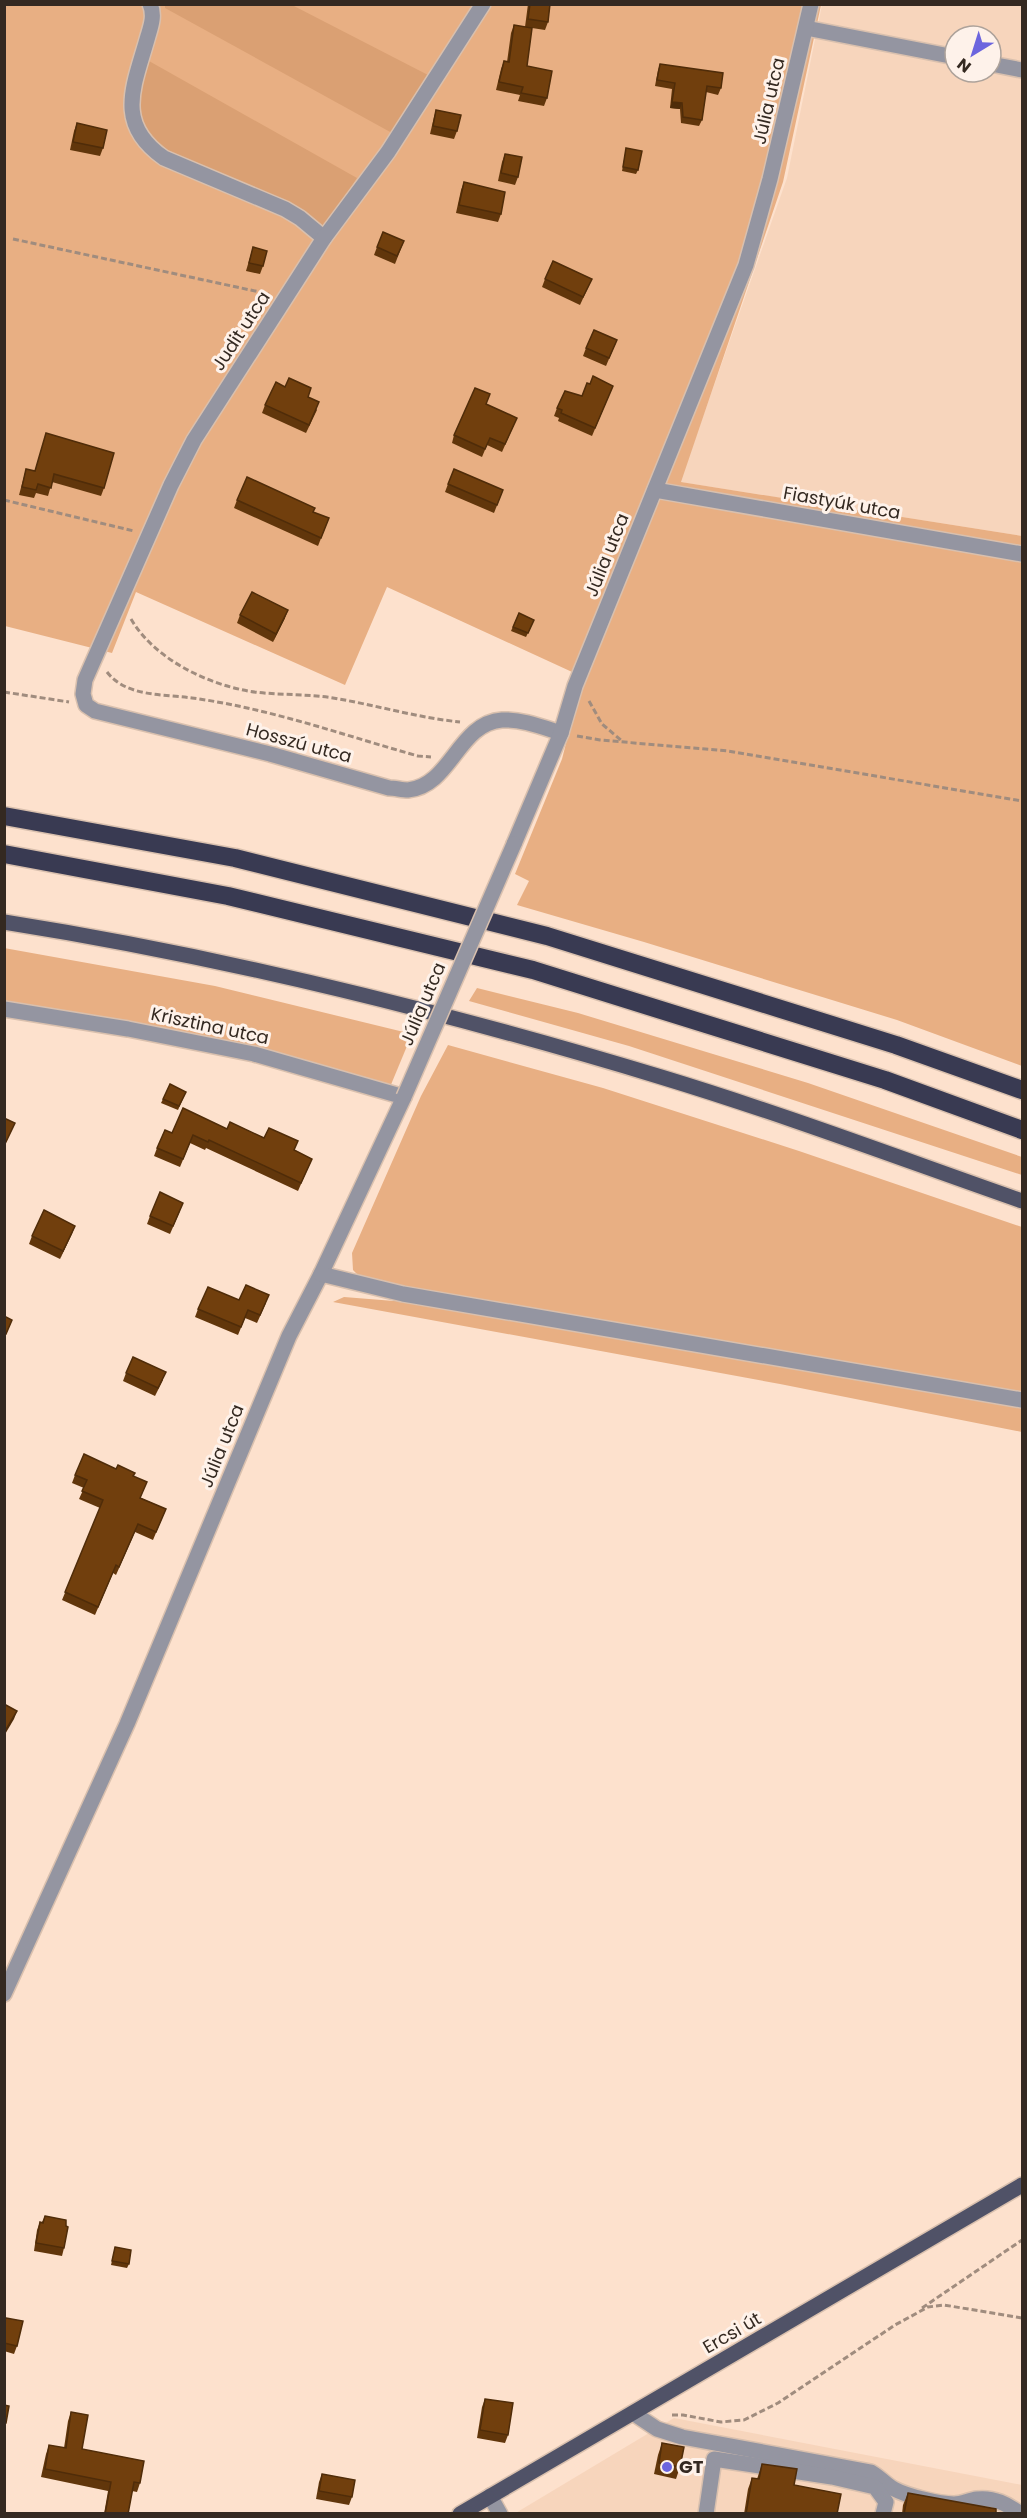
<svg xmlns="http://www.w3.org/2000/svg" width="1027" height="2518" font-family="Poppins,sans-serif">
<rect width="100%" height="100%" fill="#fde1cd"/>
<g fill="#f7d5bc" fill-rule="evenodd">
<path d="M822 5H1022V536L680 482 787 178ZM955 36H991V72H955Z"/>
<path d="M674 2418 1022 2485V2513L514 2514Z"/>
</g>
<g fill="#e8af83">
<path d="M5 5H821L783 182 681 482 1022 536V1066L897 1020 644 942 517 905 529 881 515 874 562 759 583 677 387 587 345 685 136 592 112 653 5 626Z"/>
<path d="M4 948 215 986 412 1034 390 1087 5 1009Z"/>
<path d="M477 988 578 1013 808 1083 1022 1157V1175L629 1046 469 1001Z"/>
<path d="M448 1045 603 1088 799 1151 1022 1227V1432L780 1384 333 1302 344 1297 394 1301 396 1289 362 1279 353 1270 352 1253 421 1096Z"/>
</g>
<g fill="#daa073">
<path d="M165 5H292L428 75 392 133 165 8Z"/>
<path d="M149 61 357 178 324 228 300 212 161 147C129 122 139 95 149 61Z"/>
</g>
<g fill="none" stroke-linecap="round" stroke-linejoin="round">
<defs>
<g id="minor">
<path d="M150 4C155 15 151 26 148 36 134 86 114 123 164 158L285 209 300 218 324 238"/>
<path d="M483 4 388 152 324 238 194 440 171 485 85 680 83 694 86 705 95 711 270 754 389 788C395 788 402 790 408 790 451 786 458 723 502 720 522 719 542 727 561 733"/>
<path d="M806 28 955 57"/>
<path d="M991 64 1022 70"/>
<path d="M655 490 1022 554"/>
<path d="M514 844 561 733 575 686 746 265 770 179 811 4"/>
<path d="M4 1009 128 1029 254 1054 404 1097 321 1274 289 1336 127 1724 4 1994"/>
<path d="M321 1274 403 1294 1022 1400"/>
<path d="M633 2413 657 2429 682 2437 871 2472C880 2477 886 2485 894 2489 907 2496 939 2504 954 2504 962 2504 969 2500 977 2499 994 2497 1007 2504 1021 2514"/>
<path d="M490 2496 500 2514"/>
<path d="M706 2514 714 2459 832 2477 875 2487 886 2502 883 2514"/>
</g>
<g id="major">
<path d="M4 922C226 957 446 1012 661 1077 783 1114 902 1159 1022 1201"/>
<path d="M460 2514 1022 2185"/>
</g>
<g id="highway">
<path d="M4 816 235 858 547 936 896 1045 1022 1090"/>
<path d="M4 854 228 896 533 970 885 1080 1022 1130"/>
</g>
</defs>
<use href="#minor" stroke="#d9c0ae" stroke-width="18"/>
<use href="#major" stroke="#d9c0ae" stroke-width="18"/>
<use href="#highway" stroke="#d9c0ae" stroke-width="21"/>
<g stroke="#a08c7e" stroke-width="3" stroke-dasharray="6 3" stroke-linecap="butt">
<path d="M13 239 269 294"/>
<path d="M4 500 134 531"/>
<path d="M131 619C154 658 204 683 248 691 278 696 309 693 339 699 379 706 420 718 460 722"/>
<path d="M107 672C126 697 163 694 192 698 268 708 343 735 418 756L431 757"/>
<path d="M4 692 69 702"/>
<path d="M589 701 602 724 622 741"/>
<path d="M577 736 600 740 728 751 1022 801"/>
<path d="M922 2308 1022 2240"/>
<path d="M672 2415H683L721 2422 744 2420 778 2403 895 2325 928 2307 944 2305 1022 2318"/>
</g>
<use href="#minor" stroke="#9495a1" stroke-width="15"/>
<use href="#major" stroke="#505267" stroke-width="15"/>
<use href="#highway" stroke="#393a52" stroke-width="18"/>
<defs>
<path id="minor-bridge" d="M404 1097 514 844"/>
</defs>
<use href="#minor-bridge" stroke="#d9c0ae" stroke-width="18" stroke-linecap="butt"/>
<use href="#minor-bridge" stroke="#9495a1" stroke-width="15"/>
</g>
<g fill="#61360b">
<path d="M528 4H550L548 22 545 30 532 28 527 66 547 98 544 106 518 101 520 95 496 90 501 69 504 61 507 62 511 33 514 25 525 27Z"/>
<path d="M660 64 721 88 718 95 706 92 702 120 699 126 681 123 680 109 670 108 672 89 655 86 658 70Z"/>
<path d="M436 110 457 131 454 139 430 134 434 117Z"/>
<path d="M77 123 103 148 100 156 70 150 74 131Z"/>
<path d="M626 148 638 170 636 174 622 171Z"/>
<path d="M505 154 518 177 515 185 498 181 502 162Z"/>
<path d="M464 182 501 214 498 222 456 213 461 190Z"/>
<path d="M404 241 395 264 374 255 377 247Z"/>
<path d="M253 247 263 266 260 274 246 271Z"/>
<path d="M545 279H592L580 305 542 287Z"/>
<path d="M617 340 606 366 583 356 586 348Z"/>
<path d="M590 384 613 386 592 436 558 421 559 418 554 416 557 408 582 396Z"/>
<path d="M285 387 308 397 317 410 306 433 262 413 265 405Z"/>
<path d="M486 404 514 425 502 452 487 445 482 457 452 443 454 435Z"/>
<path d="M46 433 104 488 101 496 52 482 48 496 36 493 34 498 19 495 26 469 35 471Z"/>
<path d="M448 484 503 490 494 513 445 492Z"/>
<path d="M237 500 329 518 318 546 234 508Z"/>
<path d="M519 613 534 620 526 637 511 631Z"/>
<path d="M240 615 285 618 273 642 237 623Z"/>
<path d="M186 1092 178 1110 161 1103 163 1099Z"/>
<path d="M227 1129 264 1138 295 1150 312 1159 298 1191 206 1148 205 1150 190 1143 180 1167 154 1156 157 1148 172 1133Z"/>
<path d="M180 1211 170 1234 147 1224 150 1216Z"/>
<path d="M75 1226 60 1259 29 1244 32 1236Z"/>
<path d="M239 1300 266 1303 257 1323 245 1318 238 1335 195 1317 198 1309Z"/>
<path d="M126 1373 163 1380 155 1396 123 1381Z"/>
<path d="M75 1475 133 1476 141 1498 166 1509 153 1540 135 1532 116 1575 113 1573 95 1615 62 1600 100 1508 79 1499 84 1488 72 1483Z"/>
<path d="M45 2216 64 2248 62 2256 34 2251 37 2230 40 2222H42Z"/>
<path d="M115 2247 129 2264 127 2268 111 2265Z"/>
<path d="M4 2320 17 2346 14 2354 4 2351Z"/>
<path d="M485 2399 508 2435 505 2443 477 2438 482 2407Z"/>
<path d="M71 2412 82 2449 140 2483 137 2492 132 2491 128 2514H104L108 2491 41 2477 46 2454 49 2445 64 2448 68 2421Z"/>
<path d="M662 2443 680 2467 676 2479 654 2474 658 2455Z"/>
<path d="M762 2464 837 2514H744L748 2489 752 2478 757 2479Z"/>
<path d="M322 2474 352 2497 349 2505 316 2499 319 2482Z"/>
<path d="M908 2493 996 2514H902L903 2505Z"/>
</g>
<g fill="#4f2c09">
<path d="M672 102 682 103 680 109 670 108Z"/>
<path d="M288 610 285 618 273 642 276 634Z"/>
<path d="M75 1226 72 1234 60 1259 63 1251Z"/>
<path d="M17 1711 14 1719 4 1736V1733Z"/>
</g>
<g fill="#713f0d" stroke="#4f2c09" stroke-width="1.5">
<path d="M530 4H550L548 22 528 19Z"/>
<path d="M514 25 532 28 527 66 552 71 547 98 521 93 523 87 499 82 504 61 509 62Z"/>
<path d="M660 64 723 73 721 88 707 86 702 120 683 117 682 103 672 102 675 83 657 80Z"/>
<path d="M436 110 461 115 457 131 433 126Z"/>
<path d="M77 123 107 130 103 148 73 142Z"/>
<path d="M626 148 642 151 638 170 623 167Z"/>
<path d="M505 154 522 157 518 177 501 173Z"/>
<path d="M464 182 505 192 501 214 459 205Z"/>
<path d="M383 232 404 241 397 256 377 247Z"/>
<path d="M253 247 267 251 263 266 249 263Z"/>
<path d="M553 261 592 279 583 297 545 279Z"/>
<path d="M594 330 617 340 609 358 586 348Z"/>
<path d="M593 376 613 386 595 428 561 413 562 410 557 408 565 391 582 396 587 383 590 384Z"/>
<path d="M289 378 311 388 308 397 319 402 309 425 265 405 276 382 285 387Z"/>
<path d="M475 388 490 394 486 404 517 418 505 444 490 438 485 449 454 435Z"/>
<path d="M46 433 114 453 104 488 54 474 51 488 38 484 36 490 22 487 26 469 35 471Z"/>
<path d="M454 469 503 490 497 505 448 484Z"/>
<path d="M247 477 315 508 313 512 329 518 321 538 237 500Z"/>
<path d="M252 592 288 610 276 634 240 615Z"/>
<path d="M519 613 534 620 528 633 513 627Z"/>
<path d="M170 1084 186 1092 179 1106 163 1099Z"/>
<path d="M183 1108 227 1129 230 1122 264 1138 269 1128 298 1141 294 1150 312 1159 301 1183 209 1140 208 1142 193 1135 183 1159 157 1148 165 1130 172 1133Z"/>
<path d="M4 1118 15 1123 4 1146Z"/>
<path d="M160 1192 183 1203 173 1226 150 1216Z"/>
<path d="M44 1210 75 1226 63 1251 32 1236Z"/>
<path d="M246 1285 269 1295 260 1315 248 1310 241 1327 198 1309 208 1287 239 1300Z"/>
<path d="M4 1316 12 1320 6 1334 4 1333Z"/>
<path d="M133 1357 166 1372 158 1388 126 1373Z"/>
<path d="M84 1454 116 1469 118 1465 135 1473 133 1476 147 1482 140 1498 166 1509 156 1532 138 1524 119 1567 116 1565 98 1607 65 1592 103 1500 82 1491 87 1480 75 1475Z"/>
<path d="M4 1704 17 1711 4 1733Z"/>
<path d="M45 2216 66 2220V2226L68 2227 64 2248 36 2243 40 2222 43 2223Z"/>
<path d="M115 2247 131 2250 129 2264 112 2261Z"/>
<path d="M6 2318 23 2321 17 2346 4 2343V2322Z"/>
<path d="M485 2399 513 2403 508 2435 480 2430Z"/>
<path d="M4 2405 9 2406 6 2423H4Z"/>
<path d="M71 2412 88 2415 82 2449 144 2461 140 2483 134 2482 128 2514H105L111 2482 45 2469 49 2445 66 2448Z"/>
<path d="M662 2443 684 2447 680 2467 659 2463Z"/>
<path d="M762 2464 797 2469 794 2485 841 2494 837 2514H746L752 2478 759 2479Z"/>
<path d="M322 2474 355 2480 352 2497 319 2491Z"/>
<path d="M908 2493 996 2509V2514H904Z"/>
</g>
<circle fill="#6c65de" stroke="#fef2ea" stroke-width="2" cx="667" cy="2467" r="6"/>
<g text-anchor="middle" stroke-width="6" stroke-linejoin="round" paint-order="stroke">
<g font-size="18" fill="#342921" stroke="#fef2ea">
<text transform="translate(769 101) rotate(-77)" y="6">Júlia utca</text>
<text transform="translate(241 331) rotate(-57)" y="6">Judit utca</text>
<text transform="translate(842 503) rotate(10)" y="6">Fiastyúk utca</text>
<text transform="translate(607 555) rotate(-68)" y="6">Júlia utca</text>
<text transform="translate(299 743) rotate(15)" y="6">Hosszú utca</text>
<text transform="translate(423 1004) rotate(-67)" y="6">Júlia utca</text>
<text transform="translate(210 1026) rotate(12)" y="6">Krisztina utca</text>
<text transform="translate(222 1446) rotate(-68)" y="6">Júlia utca</text>
<text transform="translate(732 2333) rotate(-30)" y="6">Ercsi út</text>
</g>
<g font-size="18" font-weight="bold" fill="#342921" stroke="#fef2ea" text-anchor="start">
<text x="679" y="2473">GT</text>
</g>
</g>
<rect width="1027" height="2518" fill="none" stroke="#342921" stroke-width="12"/>
<g transform="translate(973 54) rotate(218)"><circle r="28" fill="#fef2ea" stroke="#ada29a" stroke-width="1.5"/>
<path d="M0-4.5L10 22L0 15L-10 22Z" fill="#6c65de"/>
<text y="-9" font-size="16" font-weight="bold" text-anchor="middle" fill="#342921">N</text>
</g>
</svg>
